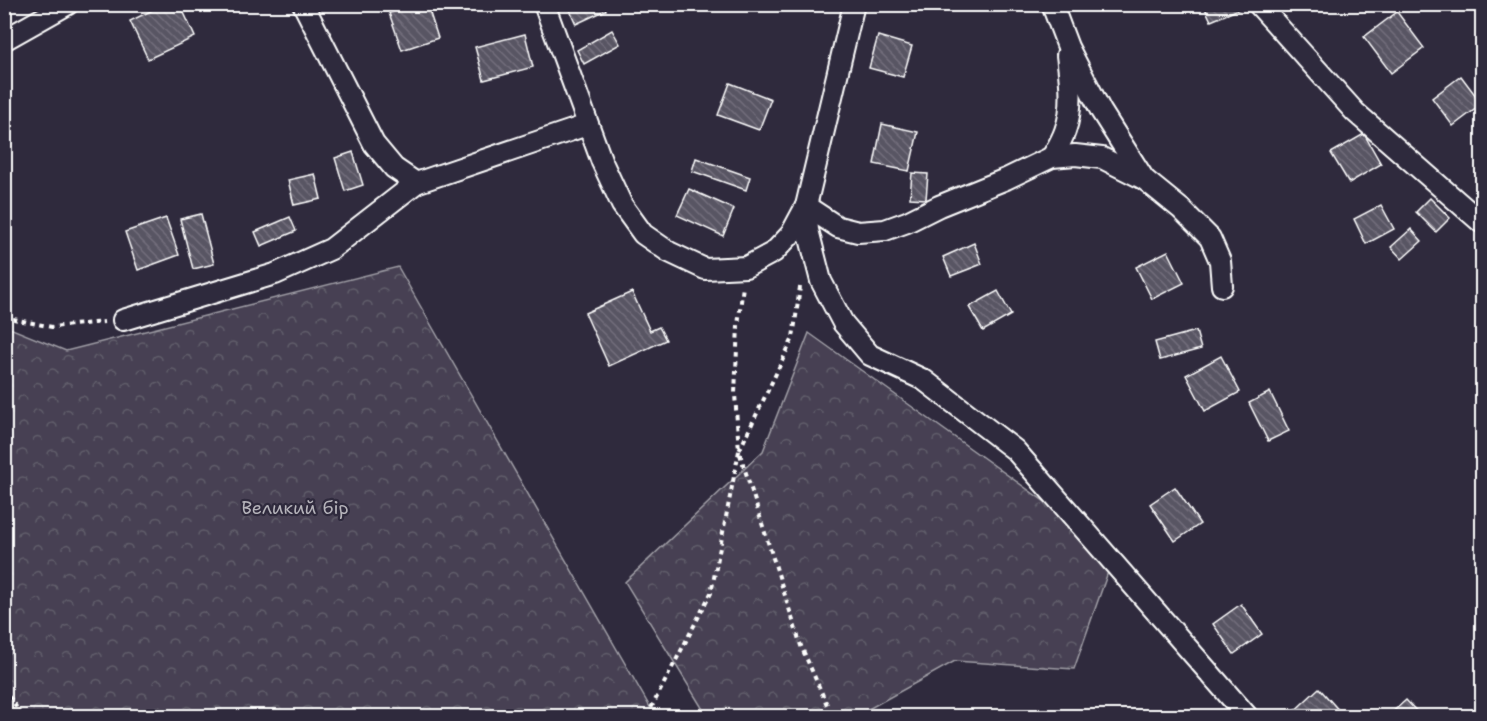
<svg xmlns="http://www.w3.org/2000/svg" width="1487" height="721" font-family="'Shantell Sans',sans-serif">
<defs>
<pattern id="forest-crowns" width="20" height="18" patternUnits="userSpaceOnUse" patternTransform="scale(1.5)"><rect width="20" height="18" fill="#464152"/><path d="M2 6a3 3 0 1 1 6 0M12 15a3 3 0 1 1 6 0" fill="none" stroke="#625e6c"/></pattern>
<pattern id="building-back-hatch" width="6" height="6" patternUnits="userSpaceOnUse" patternTransform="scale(1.5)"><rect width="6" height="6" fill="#595564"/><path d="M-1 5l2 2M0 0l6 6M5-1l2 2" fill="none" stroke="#726e7b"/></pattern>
</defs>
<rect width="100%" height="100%" fill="#2f2a3d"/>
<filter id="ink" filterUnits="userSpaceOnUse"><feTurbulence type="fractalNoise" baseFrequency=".0167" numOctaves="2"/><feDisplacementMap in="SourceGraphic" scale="12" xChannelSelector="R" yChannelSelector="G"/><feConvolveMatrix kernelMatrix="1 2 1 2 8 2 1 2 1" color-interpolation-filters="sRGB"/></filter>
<g filter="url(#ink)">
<g fill="url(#forest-crowns)" stroke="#a2a0a8" stroke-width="1.5">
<path d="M398 267 655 716H5V326L66 351Z"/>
<path d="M809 333 1115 552 1074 669 955 661 856 716H707L625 582 763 451Z"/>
</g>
<g fill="url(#building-back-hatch)" stroke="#fff" stroke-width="1.5">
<path d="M165 4H180L195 37 148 59 130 21Z"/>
<path d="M414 4H427L438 38 402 50 389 13Z"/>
<path d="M567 4H604L606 10 576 24Z"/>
<path d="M1213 4H1245L1246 6 1211 21 1205 8Z"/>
<path d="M1397 12 1424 48 1391 73 1364 37Z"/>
<path d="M612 30 620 44 584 64 577 50Z"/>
<path d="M525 34 533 67 484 80 475 47Z"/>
<path d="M878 36 912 46 903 77 869 68Z"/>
<path d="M1461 76 1482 104 1453 126 1432 98Z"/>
<path d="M730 83 771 99 759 130 718 115Z"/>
<path d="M882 124 918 132 909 171 874 164Z"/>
<path d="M1364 134 1381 164 1349 183 1331 153Z"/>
<path d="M353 152 363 185 345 191 335 158Z"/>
<path d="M696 158 750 177 746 190 692 171Z"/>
<path d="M912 173 928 174 926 199 910 198Z"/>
<path d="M315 174 321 199 294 205 288 180Z"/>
<path d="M689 189 734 209 723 236 677 215Z"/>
<path d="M1430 198 1450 218 1436 232 1416 212Z"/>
<path d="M1381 205 1394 229 1366 244 1354 219Z"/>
<path d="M201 214 214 264 193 269 180 219Z"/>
<path d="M290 217 296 231 261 246 255 232Z"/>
<path d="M166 218 179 255 138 270 125 232Z"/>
<path d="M1411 229 1422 241 1402 259 1391 247Z"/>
<path d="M974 243 982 264 951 276 943 257Z"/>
<path d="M1168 251 1184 283 1152 299 1136 267Z"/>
<path d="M998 291 1011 315 983 331 969 307Z"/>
<path d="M632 292 650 331 659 327 666 340 609 366 585 313Z"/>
<path d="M1196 331 1201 349 1160 360 1155 342Z"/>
<path d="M1221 356 1240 392 1205 411 1186 375Z"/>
<path d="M1270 392 1289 431 1268 441 1249 403Z"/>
<path d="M1175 487 1200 524 1175 541 1150 504Z"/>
<path d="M1241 604 1262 634 1234 654 1213 624Z"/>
<path d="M1319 688 1341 713 1337 716H1289Z"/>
<path d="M1406 700 1421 716H1388Z"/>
</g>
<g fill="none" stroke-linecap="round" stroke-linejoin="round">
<defs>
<g id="street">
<path d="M303 4 374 144 394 168 416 183 587 125"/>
<path d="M544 4 602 162 622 205 643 234 669 252 705 269 746 267 774 252 791 234 806 206 854 4"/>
<path d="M1053 4 1054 10 1068 47 1101 111 1144 179 1181 209 1210 238 1220 261 1222 286"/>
<path d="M1258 4 1355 112 1482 223"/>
<path d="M4 40 68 4"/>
<path d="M1052 157C1057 148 1062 140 1065 131 1074 107 1070 80 1067 55"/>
<path d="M806 206 808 230 821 281 843 323 870 355 924 380 1015 450 1247 716"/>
<path d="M806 206 838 227 858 232 885 230 907 222 939 206 1006 179 1052 157 1075 155 1102 158 1144 179"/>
<path d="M123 320 275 274 331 249 416 183"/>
</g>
</defs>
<use href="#street" stroke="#fff" stroke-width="24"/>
<g stroke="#fff" stroke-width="4" stroke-dasharray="4.5 4.5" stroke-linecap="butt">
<path d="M800 287 793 338 739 451 801 646 832 716"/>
<path d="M4 317 52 327 104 322"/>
<path d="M4 689 22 716"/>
<path d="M647 716 711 593 739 451 735 394 738 325 743 286"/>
</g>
<use href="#street" stroke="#2f2a3d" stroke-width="20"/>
</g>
</g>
<g text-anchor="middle" stroke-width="4.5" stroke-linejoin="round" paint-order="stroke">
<g font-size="18" fill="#b5b3ba" stroke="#2f2a3d">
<text x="295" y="514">Великий бір</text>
</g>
</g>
<rect width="1487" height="721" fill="none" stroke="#2f2a3d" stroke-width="24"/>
<rect x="12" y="12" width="1463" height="697" fill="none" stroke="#fff" stroke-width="2" filter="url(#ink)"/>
</svg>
